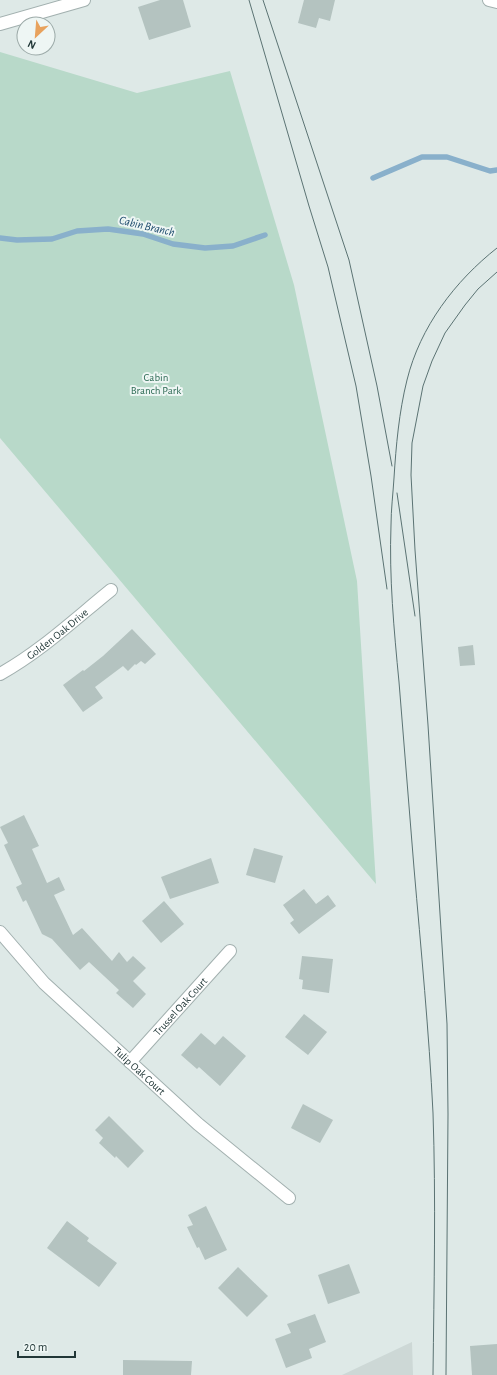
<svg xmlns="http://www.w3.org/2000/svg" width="497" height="1375" font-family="'Alegreya Sans',sans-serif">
<rect width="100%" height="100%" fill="#dee9e7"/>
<path fill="#cdd8d6" d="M412 1342 413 1375H342Z"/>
<path fill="#b8d9c9" d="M0 52 137 93 230 71 294 285 357 581 376 884 0 438Z"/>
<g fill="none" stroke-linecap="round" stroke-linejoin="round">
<g stroke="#89b0cb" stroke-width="5.5">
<path d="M373 178 422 157H447L490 171 497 170"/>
<path d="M0 238 17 240 52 239 77 231 108 229 143 234 173 244 205 248 233 246 265 235"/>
</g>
</g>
<g fill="#b4c3c0">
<path d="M160 0H183L191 27 149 40 138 7Z"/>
<path d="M304 0H335L330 21 319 18 316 28 298 23Z"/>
<path d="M132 629 156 654 145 664 141 661 136 665 135 664 128 671 123 666 95 687 103 698 83 712 63 685 83 670 84 671 103 656Z"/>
<path d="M473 645 475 665 460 666 458 647Z"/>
<path d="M24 815 39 846 32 849 47 883 59 877 65 890 54 895 73 935 82 928 112 961 119 952 127 962 133 956 146 968 133 981 146 994 133 1008 116 993 119 990 89 962 80 970 52 939 42 934 26 900 23 902 16 887 22 884 4 845 8 843 0 827Z"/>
<path d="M254 848 283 856 275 883 246 875Z"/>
<path d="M211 858 219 883 170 899 161 877Z"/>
<path d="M304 889 316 904 328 895 336 906 299 934 290 923 294 920 283 905Z"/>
<path d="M164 901 184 924 161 943 142 921Z"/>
<path d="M302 956 333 959 329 993 302 989 303 980 299 979Z"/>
<path d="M304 1014 327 1032 308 1055 285 1037Z"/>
<path d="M201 1033 215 1045 223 1036 246 1056 220 1086 199 1067 197 1069 181 1055Z"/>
<path d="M303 1104 333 1120 320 1143 291 1128Z"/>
<path d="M109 1116 144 1151 128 1168 116 1156 115 1158 99 1143 103 1138 95 1130Z"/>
<path d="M206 1206 227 1250 205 1260 199 1247 197 1248 187 1227 193 1225 188 1215Z"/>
<path d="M67 1221 89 1238 87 1241 117 1263 99 1287 47 1248Z"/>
<path d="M349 1264 360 1293 328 1304 318 1275Z"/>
<path d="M238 1267 268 1296 247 1317 218 1288Z"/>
<path d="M315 1314 326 1342 309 1349 312 1358 286 1368 275 1339 291 1333 287 1324Z"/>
<path d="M497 1344V1375H472L470 1346Z"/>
<path d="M123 1360 192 1361 191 1375H123Z"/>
</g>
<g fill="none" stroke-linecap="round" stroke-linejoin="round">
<defs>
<g id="street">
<path d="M489 0 497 2"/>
<path d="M0 24 84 0"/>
<path id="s1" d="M0 674C40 652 75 619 111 590"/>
<path id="s2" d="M0 932 44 983 198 1124 289 1198"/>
<path id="s3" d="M130 1062 230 951"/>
</g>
</defs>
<use href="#street" stroke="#a2b0af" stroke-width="14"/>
<use href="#street" stroke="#fff" stroke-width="12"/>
<g stroke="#5b7373" stroke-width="1">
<path d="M249 0 309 206 328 267 356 386 371 476 387 589"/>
<path d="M263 0 349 260 377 386 392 466"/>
<path d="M397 493 415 616"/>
<path d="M433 1375C434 1288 436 1200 433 1113 429 1031 421 950 414 868 409 806 404 744 399 682 394 630 389 577 391 525 391 510 393 494 394 478 396 446 399 412 407 380 420 327 455 281 497 248"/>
<path d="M446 1375 448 1114 447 1024 428 725 415 550 411 475 412 443 423 386 432 361 445 333 465 305 478 289 497 272"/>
</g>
</g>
<g text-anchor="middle" stroke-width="4" stroke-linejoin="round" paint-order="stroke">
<g font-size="11" fill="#2e6b55" stroke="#eef6f4">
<text x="156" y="381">Cabin<tspan x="156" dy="13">Branch Park</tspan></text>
</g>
<g font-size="11" fill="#213737" stroke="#eef6f4">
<text dy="4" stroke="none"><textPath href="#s1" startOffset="70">Golden Oak Drive</textPath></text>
<text dy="4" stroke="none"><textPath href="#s3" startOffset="75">Trussel Oak Court</textPath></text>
<text dy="4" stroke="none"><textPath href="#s2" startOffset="197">Tulip Oak Court</textPath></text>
</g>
<g font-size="12" font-style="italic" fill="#204d6e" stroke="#eef6f4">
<text transform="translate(147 226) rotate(13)" y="4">Cabin Branch</text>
</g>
</g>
<g transform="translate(36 36) rotate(206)"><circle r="19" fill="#eef6f4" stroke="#9caaa8"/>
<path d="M0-3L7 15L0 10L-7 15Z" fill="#e8a25d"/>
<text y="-6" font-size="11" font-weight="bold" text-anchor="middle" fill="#213737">N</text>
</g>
<path d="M18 1351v6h57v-6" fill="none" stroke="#213737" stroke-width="2"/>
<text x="24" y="1351" font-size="12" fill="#213737" stroke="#eef6f4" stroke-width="3" paint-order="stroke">20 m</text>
</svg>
